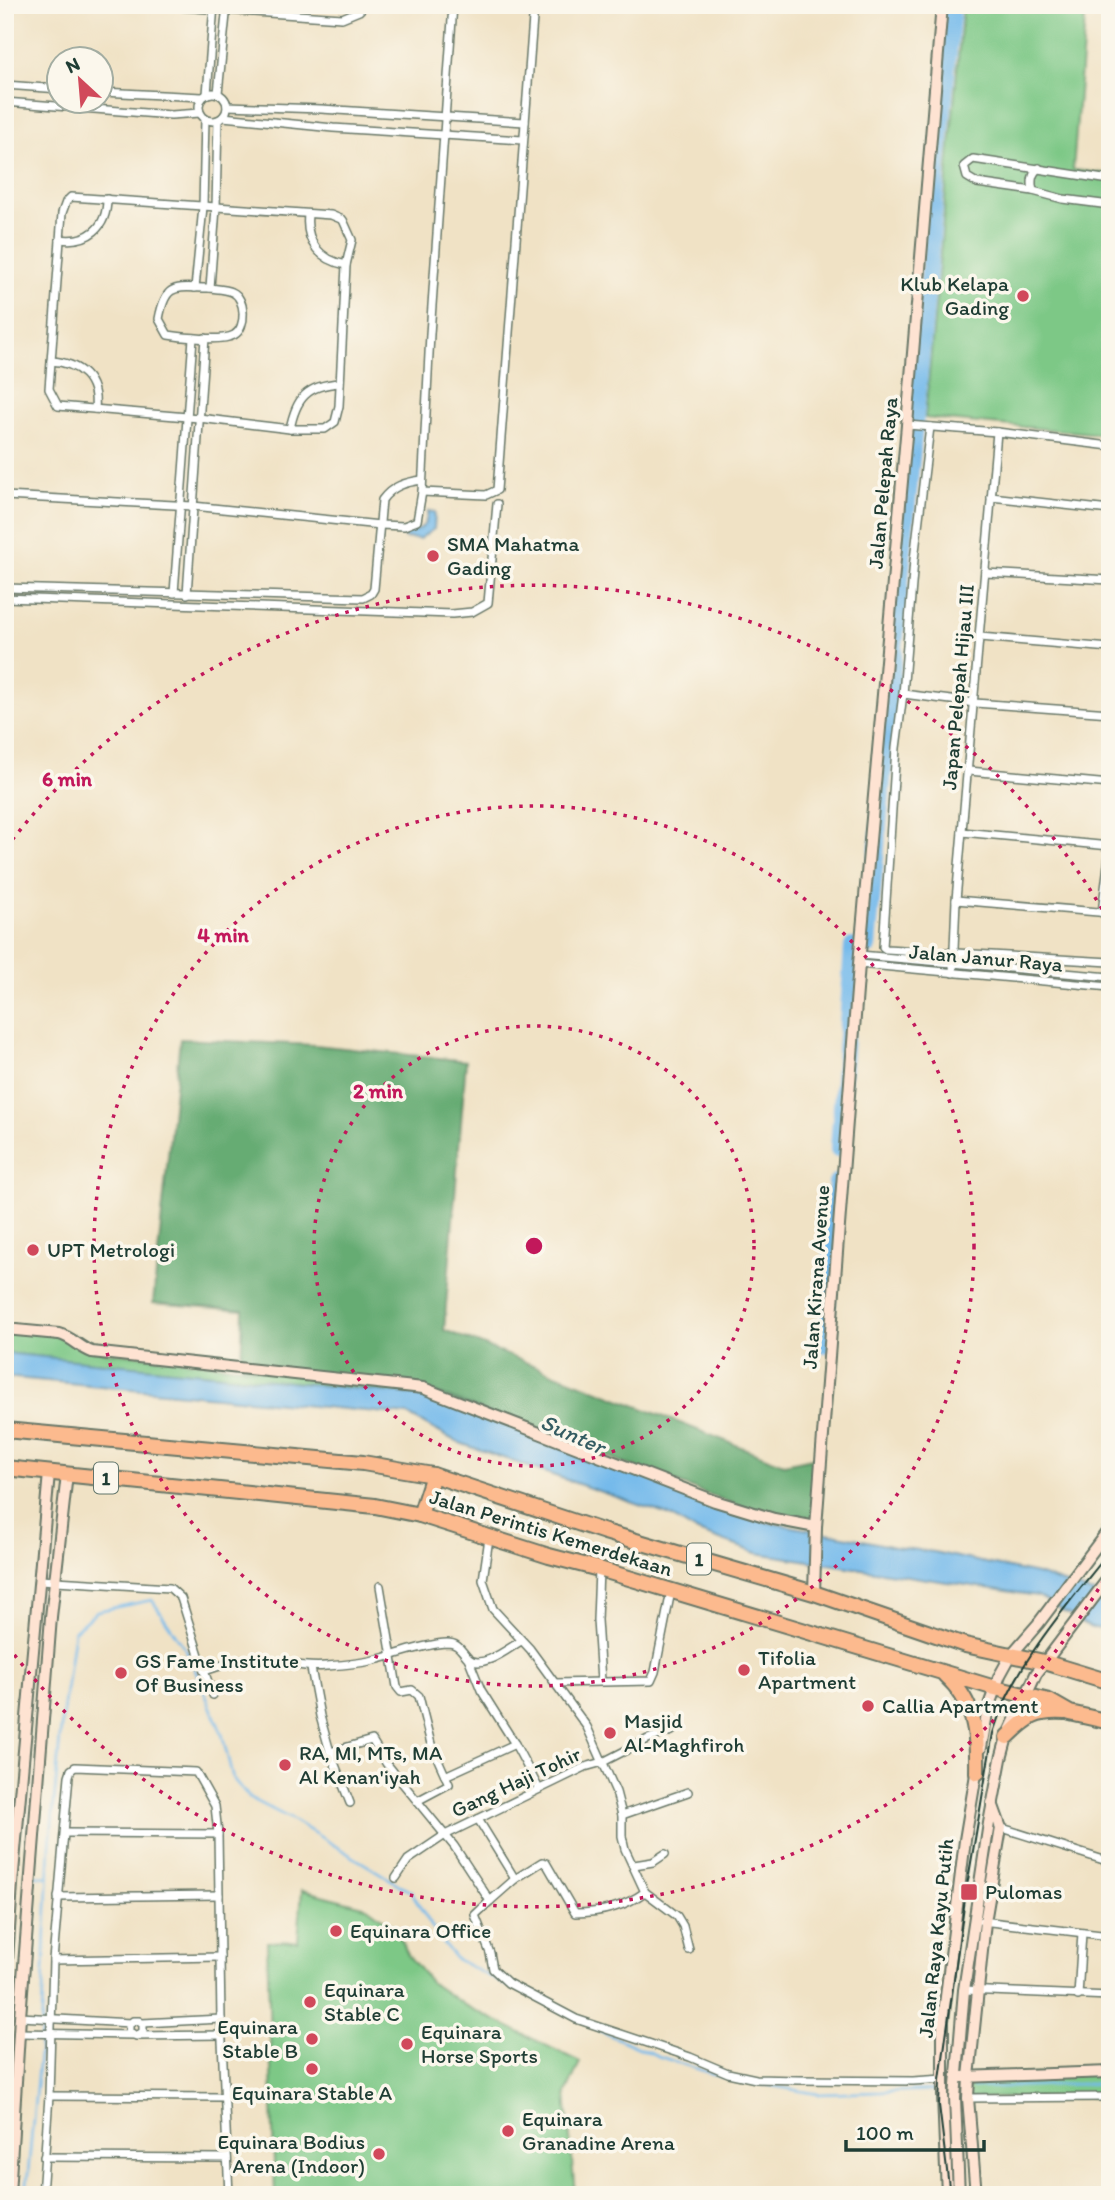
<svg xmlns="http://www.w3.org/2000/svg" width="1115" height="2200" font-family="Itim,sans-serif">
<rect width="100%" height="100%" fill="#fbf7ec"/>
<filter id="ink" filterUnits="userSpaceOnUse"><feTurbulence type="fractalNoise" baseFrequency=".0143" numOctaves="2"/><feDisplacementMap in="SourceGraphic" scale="14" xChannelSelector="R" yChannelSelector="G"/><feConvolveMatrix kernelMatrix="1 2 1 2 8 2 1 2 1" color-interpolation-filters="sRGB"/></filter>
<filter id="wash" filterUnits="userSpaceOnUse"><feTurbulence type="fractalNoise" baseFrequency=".00686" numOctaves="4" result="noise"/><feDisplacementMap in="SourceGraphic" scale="28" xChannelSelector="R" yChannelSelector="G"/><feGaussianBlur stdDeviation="1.57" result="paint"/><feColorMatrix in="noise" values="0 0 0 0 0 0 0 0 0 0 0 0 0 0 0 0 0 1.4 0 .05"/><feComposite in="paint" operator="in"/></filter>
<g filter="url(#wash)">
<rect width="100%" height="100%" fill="#f0e2c5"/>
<g fill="#7dc886" stroke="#4e825d" stroke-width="2">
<path d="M963 5H1086L1073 170 1110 174V435L925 418Z"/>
<path d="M5 1329 59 1334 84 1349 423 1388 679 1489 428 1396 5 1353Z"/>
<path d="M302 1890 367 1907 394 1927 408 1955 430 1982 464 2005 580 2062 566 2094 575 2194 275 2195 267 1942 298 1941Z"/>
<path d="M1110 2072V2097L968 2098 969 2077Z"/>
</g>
<path fill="#66ac73" stroke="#427454" stroke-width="2" d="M180 1039 315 1045 466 1061 444 1330 784 1464 817 1457 812 1526 774 1519 423 1388 241 1367 243 1310 153 1303Z"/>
<g fill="#74baeb" stroke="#4a7c90" stroke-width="2">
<path d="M428 511 435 512 434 529 419 539 404 538V531C420 532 426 528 428 511Z"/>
<path d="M5 1353 428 1396 766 1522 854 1538 894 1547 934 1552 1037 1574 1110 1599V1629L1091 1628 1038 1596 757 1553 695 1531 668 1515 457 1442 408 1415 5 1377Z"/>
</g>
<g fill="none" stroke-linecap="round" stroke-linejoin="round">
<g stroke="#74baeb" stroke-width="2.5">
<path d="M33 1875 47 1877"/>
<path d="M598 2030 658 2056 722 2077 818 2094 939 2090"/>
<path d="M973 2088 1110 2083"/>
<path d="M26 2195 41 2033 50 1846 61 1727 74 1631 97 1611 152 1600 188 1653 222 1734 233 1779 250 1798 291 1819 411 1892 438 1937 456 1959 507 1986"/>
</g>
<g stroke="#74baeb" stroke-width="16">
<path d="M868 947 953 5"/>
<path d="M850 975 852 946"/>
<path d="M838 1149 850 981"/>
<path d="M825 1345 836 1182"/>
</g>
</g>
</g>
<g filter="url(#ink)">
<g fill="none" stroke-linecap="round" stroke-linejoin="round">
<defs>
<g id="street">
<path d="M151 5 342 18 359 11 365 5"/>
<path d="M5 85 60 89"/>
<path d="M102 92 202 97"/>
<circle cx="213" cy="107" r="14"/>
<path d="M218 93 227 5"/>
<path d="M207 94 214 5"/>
<path d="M5 102 171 115 200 113"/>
<path d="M227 106 321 109 525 122"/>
<path d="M223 117 333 128 523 140"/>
<path d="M1110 180 973 159 964 166 967 177 977 183 1033 191 1063 199 1110 205"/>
<path d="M1033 191C1031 182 1031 174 1039 168"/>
<path d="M71 197 331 215 343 220 352 240 346 265 339 406 335 422 325 429H290L199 418 58 406 49 389 62 213 66 202Z"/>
<path d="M308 215C305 242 320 260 346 265"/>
<path d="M60 239C88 243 107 228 107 199"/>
<path d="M195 288 203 207 205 119"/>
<path d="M210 288C217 289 226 289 232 292 246 298 247 328 234 335 222 342 182 337 168 335L159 319C166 281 176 288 210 288Z"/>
<path d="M210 288 216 208 218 120"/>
<path d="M51 361C80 363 98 379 95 409"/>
<path d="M907 425 997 432 1110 446"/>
<path d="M930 427 914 560 903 694 896 748 883 947 886 949 1110 962"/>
<path d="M290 429C296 398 307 385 340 383"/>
<path d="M422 492 486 495 497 490 534 5"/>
<path d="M5 496 193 506 380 525 404 526 417 521 422 492 430 334 453 5"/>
<path d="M991 497 1110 510"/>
<path d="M985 573 1110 580"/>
<path d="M5 588 363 598 371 594 374 589 382 500C392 486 406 482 422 480"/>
<path d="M174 593 193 338"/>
<path d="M187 594 205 338"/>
<path d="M5 598 452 614 472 612 488 603 497 504"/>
<path d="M980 637 1110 648"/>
<path d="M903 694 975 703 1110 713"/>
<path d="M969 771 1110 784"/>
<path d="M962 832 1110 846"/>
<path d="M956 900 1110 913"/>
<path d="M1102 913 1110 848"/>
<path d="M860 955 1110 977"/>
<path d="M859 964 1110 987"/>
<path d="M953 973 956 900 997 432"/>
<path d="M489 1538 483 1580 493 1609 530 1649 587 1727 616 1792 622 1815V1836L625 1849 645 1892 677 1916 683 1926 689 1950"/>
<path d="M599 1570 597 1620 601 1681"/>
<path d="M40 1580 170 1588 181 1598 204 1671C220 1667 236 1658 251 1659 277 1659 301 1669 326 1666 342 1665 359 1664 374 1660 399 1655 422 1644 447 1643 459 1643 461 1651 468 1658 481 1671 509 1648 521 1641"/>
<path d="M380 1586 397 1687 401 1692 412 1690 419 1696 431 1744 449 1784 417 1801"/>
<path d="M311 1668 320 1716 330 1752 350 1803"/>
<path d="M204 1671 213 1695"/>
<path d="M555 1683 651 1681 655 1672 671 1591"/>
<path d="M515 1744 539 1789"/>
<path d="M330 1752 372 1740 386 1763 454 1846 490 1901 515 1879 542 1862 546 1863 575 1913C601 1913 624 1907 645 1892"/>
<path d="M445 1776 515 1744 481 1690 469 1660"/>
<path d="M622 1815 688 1792"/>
<path d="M478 1819 515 1879"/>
<path d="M999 1827 1110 1862"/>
<path d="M66 1833 218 1834"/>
<path d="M634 1865 653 1862 665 1854"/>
<path d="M396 1878 408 1860 445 1835 585 1767 603 1762 648 1739 672 1731"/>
<path d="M58 1897 219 1895"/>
<path d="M490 1901 475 1915 490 1953 493 1969 508 1983 576 2019 690 2057 728 2073 756 2079 798 2080 913 2081 943 2079"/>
<path d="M982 1921 1110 1936"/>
<path d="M53 1960 220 1957"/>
<path d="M964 1990 1110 1996"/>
<path d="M1078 1996 1082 1933"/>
<path d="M20 2017 131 2023"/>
<path d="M142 2023 221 2019"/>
<path d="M19 2033 133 2035"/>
<path d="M139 2035 143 2031V2025L139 2021H133L129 2025V2031L136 2036 222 2035"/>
<path d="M49 2096 224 2097"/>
<path d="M968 2098 1110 2097"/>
<path d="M44 2157 227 2158"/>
<path d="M42 2195 49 2096 53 1960 69 1776 71 1770 75 1767 196 1772 215 1806 218 1834 221 2019 229 2195"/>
</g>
<g id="secondary">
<path d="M5 1329 59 1334C72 1337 80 1348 92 1352L423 1388 715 1501 774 1519 816 1527"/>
<path d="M814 1593 816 1527 859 964 907 425 942 5"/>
<path d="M981 1748 988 1708 1000 1675 1011 1655 1038 1624 1110 1528"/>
<path d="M5 1990 12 1884 49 1473"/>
<path d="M962 2077 1110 2072"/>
<path d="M9 2195 20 2017 51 1617 67 1474"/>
<path d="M947 2195 943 2095V2021L965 1840 977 1768"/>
<path d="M959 2195 955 2098 964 1990 989 1823 1001 1759 1007 1737 1036 1674 1110 1576"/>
<path d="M976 2195 968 2098 969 2077 985 1922 1001 1828 992 1803"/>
</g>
<g id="highway">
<path d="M5 1430 363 1463 433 1475 605 1532 814 1593 965 1645 1044 1662 1110 1682"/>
<path d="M5 1468 375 1506 420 1515 549 1556 599 1569 995 1688 1049 1701 1070 1713 1110 1722"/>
<path d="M420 1515 433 1475"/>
<path d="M945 1675C975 1702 978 1734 977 1773"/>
<path d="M1007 1737C1028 1717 1035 1710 1065 1712"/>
</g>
</defs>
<use href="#street" stroke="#687767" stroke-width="10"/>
<use href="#secondary" stroke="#687767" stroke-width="14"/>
<use href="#highway" stroke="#687767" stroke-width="18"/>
<use href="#street" stroke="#fff" stroke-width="7"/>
<use href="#secondary" stroke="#fee3d2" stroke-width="10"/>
<use href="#highway" stroke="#fcba8e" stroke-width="14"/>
<path stroke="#1f3d34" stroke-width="2" d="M950 2195 939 2105 940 2080 966 1892 993 1733C1014 1664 1066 1607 1110 1551"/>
</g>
</g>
<g fill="none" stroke="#c2185b" stroke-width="3.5" stroke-dasharray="3.5 7">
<circle cx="534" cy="1246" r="220"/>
<circle cx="534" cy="1246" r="440"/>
<path d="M1109 1571A661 661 0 0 1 6 1644M6 848A661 661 0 0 1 1109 921"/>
</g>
<g fill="#d1495b" stroke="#fbf7ec" stroke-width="2.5">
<circle cx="1023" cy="296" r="7"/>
<circle cx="433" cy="556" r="7"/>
<circle cx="33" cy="1250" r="7"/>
<circle cx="744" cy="1670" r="7"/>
<circle cx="121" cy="1673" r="7"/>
<circle cx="868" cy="1706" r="7"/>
<circle cx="610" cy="1733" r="7"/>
<circle cx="285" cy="1765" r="7"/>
<rect x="960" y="1883" width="18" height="18" rx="3.5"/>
<circle cx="336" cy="1931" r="7"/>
<circle cx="310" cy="2002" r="7"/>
<circle cx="312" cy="2039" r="7"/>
<circle cx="407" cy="2044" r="7"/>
<circle cx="312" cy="2069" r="7"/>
<circle cx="508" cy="2131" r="7"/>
<circle cx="379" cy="2154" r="7"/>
</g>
<g text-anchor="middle" stroke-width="7" stroke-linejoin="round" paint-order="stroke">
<g fill="#fbf7ec" stroke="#61756b" stroke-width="2">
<rect x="94" y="1462.5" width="24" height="31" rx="5"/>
<rect x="687" y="1543.5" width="24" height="31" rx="5"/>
</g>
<g font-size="19" font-weight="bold" fill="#1f3d34">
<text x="106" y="1485">1</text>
<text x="699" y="1566">1</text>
</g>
<g font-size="21" fill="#1f3d34" stroke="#fbf7ec" text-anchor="start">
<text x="1009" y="291" text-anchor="end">Klub Kelapa<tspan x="1009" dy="24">Gading</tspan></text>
<text x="447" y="551">SMA Mahatma<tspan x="447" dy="24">Gading</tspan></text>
<text x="47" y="1257">UPT Metrologi</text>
<text x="758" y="1665">Tifolia<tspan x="758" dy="24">Apartment</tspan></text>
<text x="135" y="1668">GS Fame Institute<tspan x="135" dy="24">Of Business</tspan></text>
<text x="882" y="1713">Callia Apartment</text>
<text x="624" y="1728">Masjid<tspan x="624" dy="24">Al-Maghfiroh</tspan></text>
<text x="299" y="1760">RA, MI, MTs, MA<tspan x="299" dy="24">Al Kenan'iyah</tspan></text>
<text x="985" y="1899">Pulomas</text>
<text x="350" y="1938">Equinara Office</text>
<text x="324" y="1997">Equinara<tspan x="324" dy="24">Stable C</tspan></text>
<text x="298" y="2034" text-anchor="end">Equinara<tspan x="298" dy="24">Stable B</tspan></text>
<text x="421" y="2039">Equinara<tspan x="421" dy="24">Horse Sports</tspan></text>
<text x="312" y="2100" text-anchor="middle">Equinara Stable A</text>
<text x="522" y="2126">Equinara<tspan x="522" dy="24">Granadine Arena</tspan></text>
<text x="365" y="2149" text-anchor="end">Equinara Bodius<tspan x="365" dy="24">Arena (Indoor)</tspan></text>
</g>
<g font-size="21" fill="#1f3d34" stroke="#fbf7ec">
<text transform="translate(883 483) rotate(-85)" y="7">Jalan Pelepah Raya</text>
<text transform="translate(958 687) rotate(-85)" y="7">Japan Pelepah Hijau III</text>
<text transform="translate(986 958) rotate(5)" y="7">Jalan Janur Raya</text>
<text transform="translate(816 1277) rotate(-86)" y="7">Jalan Kirana Avenue</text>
<text transform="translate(551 1533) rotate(17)" y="7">Jalan Perintis Kemerdekaan</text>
<text transform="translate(516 1782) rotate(-25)" y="7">Gang Haji Tohir</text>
<text transform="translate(936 1938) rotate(-84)" y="7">Jalan Raya Kayu Putih</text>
</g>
<g font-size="23" font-style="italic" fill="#345c62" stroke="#fbf7ec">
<text transform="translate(573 1434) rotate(24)" y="8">Sunter</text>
</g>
</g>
<circle cx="534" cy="1246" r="10" fill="#c2185b" stroke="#fbf7ec" stroke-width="3.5"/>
<g font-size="21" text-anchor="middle" font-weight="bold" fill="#c2185b" stroke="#fbf7ec" stroke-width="7" stroke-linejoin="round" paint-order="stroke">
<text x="67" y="786">6 min</text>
<text x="223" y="942">4 min</text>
<text x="378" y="1098">2 min</text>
</g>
<rect width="1115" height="2200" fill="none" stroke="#fbf7ec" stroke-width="28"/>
<g transform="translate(80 80) rotate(334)"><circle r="33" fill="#fbf7ec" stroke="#a3ada2" stroke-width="2"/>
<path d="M0-5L12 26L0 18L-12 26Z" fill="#d1495b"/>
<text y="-10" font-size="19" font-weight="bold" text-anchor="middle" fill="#1f3d34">N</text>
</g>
<path d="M846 2140v10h138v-10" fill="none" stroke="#1f3d34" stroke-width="3.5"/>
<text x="856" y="2140" font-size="21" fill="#1f3d34" stroke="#fbf7ec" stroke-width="5" paint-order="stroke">100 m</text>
</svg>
